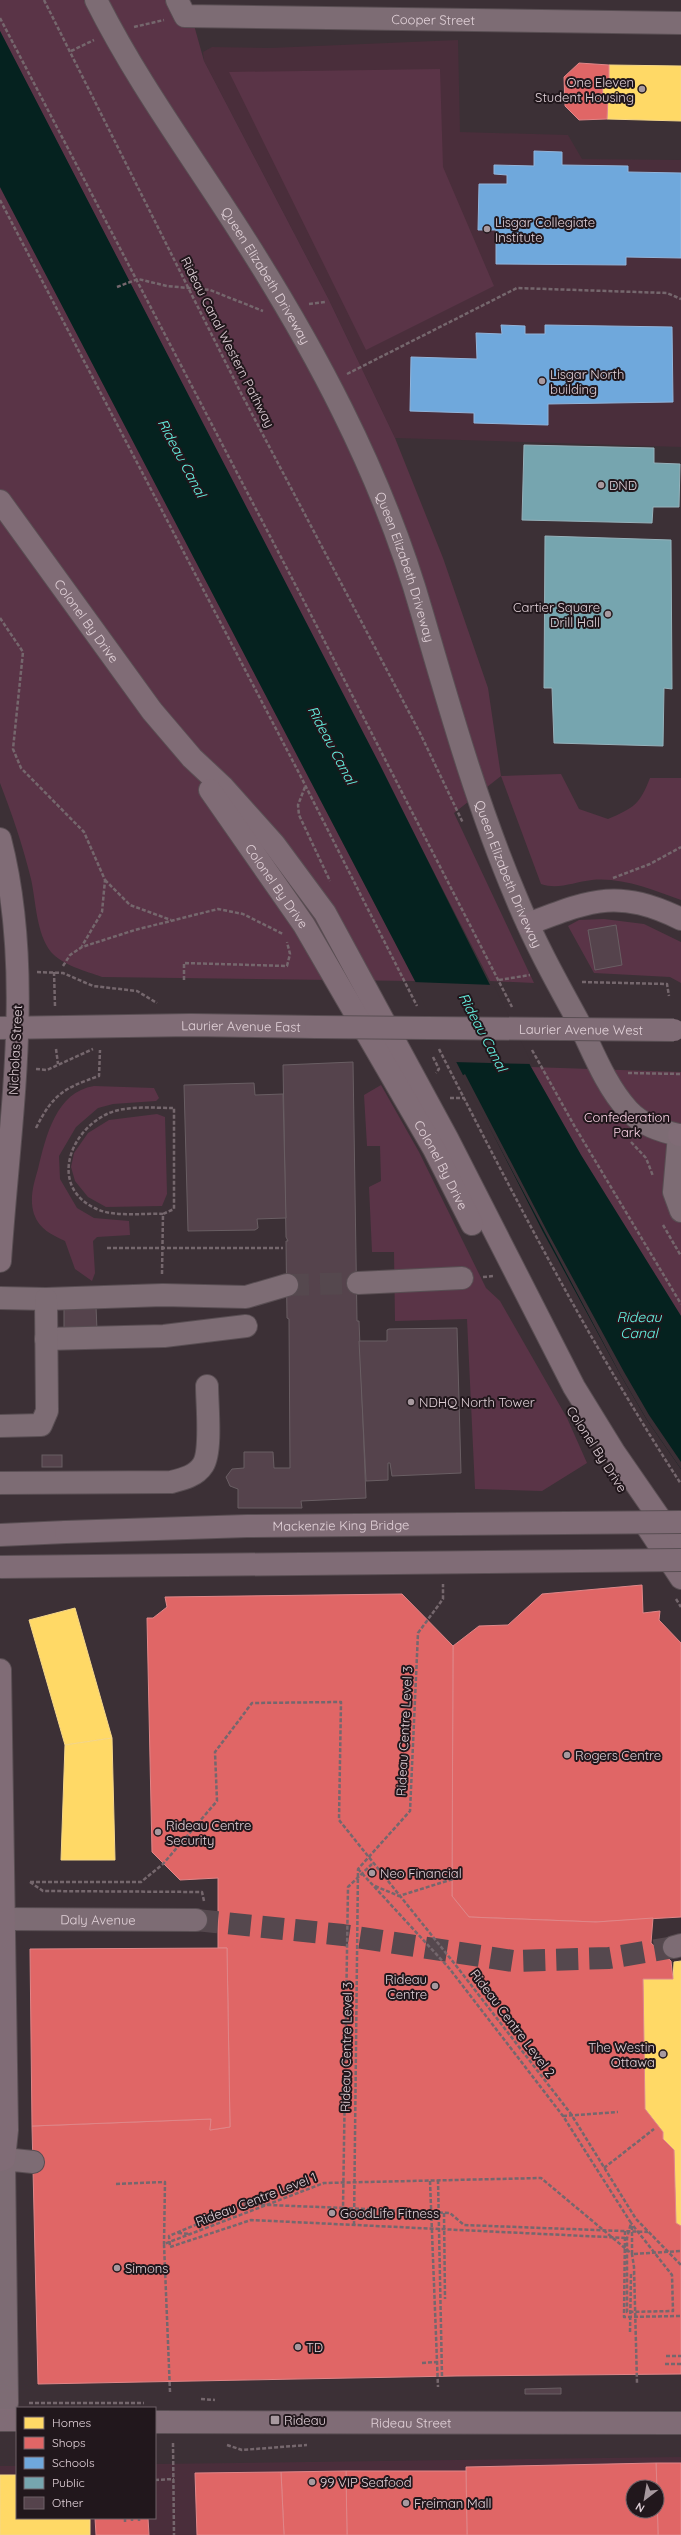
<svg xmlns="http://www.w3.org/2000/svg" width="681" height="2535" font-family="Quicksand,sans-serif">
<rect width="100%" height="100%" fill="#3c3036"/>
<g fill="#4a2e3b" fill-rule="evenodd">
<path d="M458 40 460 132 568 135 582 159 681 160V447L395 438 328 298 204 61 203 52 212 47 270 48Z"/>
<path d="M681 2457V2535H0V2466H17V2518H155V2464ZM633 2487H657V2511H633Z"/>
</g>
<g fill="#5a3447">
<path d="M0 0H187L204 61 328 298 395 438 443 558 488 688 501 776 561 774 579 809 608 819C634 808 640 804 650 778H681V900C653 890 622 877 592 880 574 882 558 890 541 884L501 776 454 813 534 983 490 981 0 31Z"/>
<path d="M440 69 443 167 494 286 366 350 229 72Z"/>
<path d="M0 187 415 981 102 977C86 971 62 965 51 952 36 933 36 901 31 879 23 846 12 814 0 783Z"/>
<path d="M604 919 644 924 681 942V983L670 977 594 973 568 926 579 920Z"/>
<path d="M531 1067 681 1072V1316L581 1155Z"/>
<path d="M381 1085 419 1152 486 1288 500 1301 567 1418 587 1463 542 1491 475 1489 467 1319 395 1321 394 1252H372L369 1187 381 1181 380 1146H367L364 1095Z"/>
<path d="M94 1086 154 1088 159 1098 156 1101 113 1104 98 1108 76 1127 59 1156 60 1179 77 1208 94 1218 129 1221 130 1235 97 1237 93 1241 95 1273 92 1281 75 1269 65 1241C52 1235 39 1229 34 1214 29 1198 34 1183 38 1169 46 1136 56 1092 94 1086Z"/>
<path d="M157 1114 165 1117 167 1194 162 1206 106 1207 88 1197 75 1181 71 1167 74 1153 88 1133 109 1120Z"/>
</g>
<path fill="#05221f" d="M0 31 380 765 531 1067 581 1155 681 1316V1469L647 1420 620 1374 543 1232 415 981 0 187Z"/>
<g fill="#3c3036">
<path d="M413 982 494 985 532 1064 453 1062Z"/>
<path d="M465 1074 547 1231 624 1372 649 1415 681 1462V1469L647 1420 620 1374 462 1076Z"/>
</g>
<g fill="#ffd966" stroke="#f6d788">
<path d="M609 65 681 66V121L607 119 608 97H603L602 82H609Z"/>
<path d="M75 1608 112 1738 65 1745 29 1620Z"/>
<path d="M112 1738 115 1860H61L65 1745Z"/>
<path d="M681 1961V2226H679L676 2223 674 2150 663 2139V2132L645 2109 643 1979H673L674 1962Z"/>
<path d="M0 2475H17V2518H90V2535H0Z"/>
</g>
<g fill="#e06666" stroke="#e08688">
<path d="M579 63 609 65V82H602L603 97H608L607 119 579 120 565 106 564 77Z"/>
<path d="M642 1585 643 1613 660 1611 659 1620 681 1643V1917L596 1922 469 1917 452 1896 453 1646 479 1626 508 1625 542 1594Z"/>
<path d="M402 1594 453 1646 452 1896 469 1917 596 1922 653 1918 651 1943 671 1961 673 1979H643L645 2109 663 2132V2139L674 2150 676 2223 681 2226V2374L456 2376 38 2384 32 2126 211 2119 210 2130 230 2127 227 1948H218V1878L180 1880 152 1852 147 1618H153L167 1607 165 1597Z"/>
<path d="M227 1948 230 2127 210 2130 211 2119 32 2126 30 1949Z"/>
<path d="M656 2463H681V2535H658Z"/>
<path d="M656 2463 657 2487H633V2511H657V2487L658 2535H467L466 2467Z"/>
<path d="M346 2471H466L467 2535H347Z"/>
<path d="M346 2471 347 2535H284L281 2472Z"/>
<path d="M281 2472 284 2535H197L195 2473Z"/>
<path d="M95 2518H148L149 2535H96Z"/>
</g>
<g fill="#6fa8dc" stroke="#91b4db">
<path d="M534 151 562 152V165L628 166V172L681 173V258L626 257V265L496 264V230H478L479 184H507V175L494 174V165L534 166Z"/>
<path d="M501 325 525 326V334H545V325L672 327 673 402 548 404V425L474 423V413L410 411 411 357 477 359 476 333 502 334Z"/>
</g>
<g fill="#76a5af" stroke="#96b2bb">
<path d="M524 445 654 448V463L680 464 679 507H653L652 523 522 520Z"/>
<path d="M545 536 671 540 672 689 664 688 663 746 554 743 552 688H544Z"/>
</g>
<g fill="#55434c" stroke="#695e63">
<path d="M616 925 622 965 595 970 588 930Z"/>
<path d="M353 1062 357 1321H359L366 1498 301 1501 302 1508H238V1489L230 1486 226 1477 232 1469 244 1468V1452H273L274 1468H290L289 1319 287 1318 286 1241H288L286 1237 283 1065Z"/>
<path d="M254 1083 255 1095 283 1094 286 1218 257 1219 258 1228 255 1230 188 1231 184 1085Z"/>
<path d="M96 1306 97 1330H64V1307Z"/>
<path d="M457 1328 461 1473 392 1476 390 1463H388V1480L366 1481 359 1341H387V1330L389 1329Z"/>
<rect x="42" y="1455" width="20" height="12"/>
<path d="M561 2388V2394H525V2389Z"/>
</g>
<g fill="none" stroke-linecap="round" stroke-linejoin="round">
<g stroke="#55484e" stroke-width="22" stroke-dasharray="22 11" stroke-linecap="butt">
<path d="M287 1285 358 1283"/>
<path d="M196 1920 343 1935 513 1961 609 1958 674 1947"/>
</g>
<defs>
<g id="minor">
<path id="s1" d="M96 0C135 78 186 148 233 221 312 343 382 472 422 613 450 709 477 805 516 897 533 939 555 979 577 1019 592 1049 605 1085 628 1110 642 1125 660 1131 679 1135L674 1192 681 1211"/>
<path id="s2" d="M177 0 185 16 681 23"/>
<path d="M358 1283 462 1278"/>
<path d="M0 1298 46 1299 163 1295 246 1297 287 1285"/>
<path d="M46 1339 164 1336 246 1326"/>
<path d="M0 1426 41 1425 47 1411 46 1299"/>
<path d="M0 1483 171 1482C183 1479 196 1476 203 1465 212 1451 207 1404 207 1386"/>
<path id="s3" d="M3 1919 196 1920"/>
<path d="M674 1947 681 1945"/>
<path d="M7 2403 4 2159 33 2162"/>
</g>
<g id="major">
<path id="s4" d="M0 501 152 711 192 758 223 787 274 844 325 913 447 1138 574 1387 614 1452 681 1549"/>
<path id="s5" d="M210 790 304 925 434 1149 472 1224"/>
<path d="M0 839C35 975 9 1123 0 1261"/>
<path d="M528 924C591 900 617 888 681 919"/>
<path id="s6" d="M0 1028 191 1025 316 1027"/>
<path d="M679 1135H681"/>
<path d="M644 1522 681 1578"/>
<path d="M0 1535 66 1532"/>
<path d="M0 1670 7 2130 4 2159 0 2160"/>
<path d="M0 2420H17"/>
<path id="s7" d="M155 2422 681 2423"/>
</g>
</defs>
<use href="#minor" stroke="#594e53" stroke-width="24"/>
<use href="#major" stroke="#594e53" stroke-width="24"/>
<g stroke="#75676d" stroke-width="2.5" stroke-dasharray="4 2" stroke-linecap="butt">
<path d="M44 0 241 393 420 733 463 823"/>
<path d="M0 18 308 609 512 1007"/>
<path d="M134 27 164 20"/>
<path d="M71 51 94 40"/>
<path d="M0 200 299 773 417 1006"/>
<path d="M117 287 138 279 167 286 210 290 263 311"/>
<path d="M309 304 325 302"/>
<path d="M347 374 517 288 667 293 681 299"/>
<path d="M0 618 23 652 13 749 21 768 84 832 105 880 102 912 82 946"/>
<path d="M305 787 298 805 299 815 330 881"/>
<path d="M613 878 650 864 681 847"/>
<path d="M105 880 130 905 171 920"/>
<path d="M63 966 70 955 82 947 135 930 218 909 243 914 283 934"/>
<path d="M37 972 63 973 93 986 137 991 157 1003"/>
<path d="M54 972 55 1006"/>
<path d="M184 980V963L287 966 290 954 287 942"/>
<path d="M499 980 530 975"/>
<path d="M582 982 667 984 669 996"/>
<path d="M56 1049 58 1064"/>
<path d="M439 1049C514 1197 590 1344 681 1484"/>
<path d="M532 1050 575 1127 681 1304"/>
<path d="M433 1057 439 1069 436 1073"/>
<path d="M36 1069 47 1070 93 1049"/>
<path d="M628 1073 681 1074"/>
<path d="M450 1098H464"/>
<path d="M36 1128C53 1094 64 1088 99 1076L100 1050"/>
<path d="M631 1142 646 1158 653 1176"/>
<path d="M663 1225 681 1256"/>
<path d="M107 1248H283"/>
<path d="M162 1274 163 1214C144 1213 117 1217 99 1210 49 1190 67 1133 107 1114 126 1105 154 1108 174 1108V1209L163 1214"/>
<path d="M483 1277 494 1276"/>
<path d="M676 1599 681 1607"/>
<path d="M372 1864 348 1887 343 2208 245 2204 169 2236 170 2247 251 2220 627 2238"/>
<path d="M358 1869 449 1968 563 2116 631 2223 627 2238V2312L673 2311 672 2275 631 2223"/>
<path d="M30 1882H141L163 1864 217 1801 215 1752 252 1703 341 1702 339 1820 454 1963 571 2114 636 2219 681 2265"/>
<path d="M30 1882 43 1891 202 1892 204 1901"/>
<path d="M375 1886 399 1896 453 1879"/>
<path d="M563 2116 618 2112"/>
<path d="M604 2168 654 2129"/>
<path d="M438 2180 442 2377"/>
<path d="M430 2181 438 2387"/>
<path d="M116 2184 165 2182 164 2244"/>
<path d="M343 2208 450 2213 464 2225 648 2232"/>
<path d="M444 2213 445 2299"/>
<path d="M354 2225 358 1869 410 1811 418 1633 443 1599V1584"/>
<path d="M632 2226V2254L681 2251"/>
<path d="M625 2231 624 2317 681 2316"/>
<path d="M178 2233 191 2234"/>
<path d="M630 2332 631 2274H634"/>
<path d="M666 2356H681"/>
<path d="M422 2363 437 2362"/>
<path d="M665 2364H681"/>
<path d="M170 2392 164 2244 324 2183 541 2178 632 2254 634 2267 637 2383"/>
<path d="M201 2399 215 2400"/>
<path d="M29 2403H144"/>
<path d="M173 2443 174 2535"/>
<path d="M227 2445 242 2450 307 2445"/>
<path d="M155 2480 174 2479"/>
<path d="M125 2518V2522"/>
<path d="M132 2518V2521"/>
<path d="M139 2518V2521"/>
</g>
<use href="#minor" stroke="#7d6c74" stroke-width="22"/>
<use href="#major" stroke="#806c76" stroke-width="22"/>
<defs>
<g id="major-bridge">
<path id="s8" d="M316 1027 674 1030"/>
<path id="s9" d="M66 1532 247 1526 681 1522"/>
<path d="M0 1567 681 1560"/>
</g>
</defs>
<use href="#major-bridge" stroke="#594e53" stroke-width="24" stroke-linecap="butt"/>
<use href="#major-bridge" stroke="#806c76" stroke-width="22"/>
</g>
<g fill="#a7999f" stroke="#21171c" stroke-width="1.5">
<circle cx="642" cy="89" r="4"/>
<circle cx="487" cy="229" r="4"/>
<circle cx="542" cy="381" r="4"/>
<circle cx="601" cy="485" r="4"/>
<circle cx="608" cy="614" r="4"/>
<circle cx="411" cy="1402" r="4"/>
<circle cx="567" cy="1755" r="4"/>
<circle cx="158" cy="1832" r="4"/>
<circle cx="372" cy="1873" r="4"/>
<circle cx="435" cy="1986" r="4"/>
<circle cx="663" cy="2054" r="4"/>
<circle cx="332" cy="2213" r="4"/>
<circle cx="117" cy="2268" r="4"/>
<circle cx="298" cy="2347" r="4"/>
<rect x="270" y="2415" width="10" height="10" rx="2"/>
<circle cx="312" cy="2482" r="4"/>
<circle cx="406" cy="2503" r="4"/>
</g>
<g text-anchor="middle" stroke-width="4" stroke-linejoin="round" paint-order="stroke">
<g font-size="13" fill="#e1d1d8" stroke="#21171c">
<text dy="5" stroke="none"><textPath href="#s2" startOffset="266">Cooper Street</textPath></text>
<text dy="5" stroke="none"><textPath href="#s1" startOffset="324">Queen Elizabeth Driveway</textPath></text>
<text transform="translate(228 342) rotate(63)" y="5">Rideau Canal Western Pathway</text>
<text dy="5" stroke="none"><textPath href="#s1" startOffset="648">Queen Elizabeth Driveway</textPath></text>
<text dy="5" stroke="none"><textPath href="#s4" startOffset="148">Colonel By Drive</textPath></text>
<text dy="5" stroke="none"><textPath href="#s1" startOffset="972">Queen Elizabeth Driveway</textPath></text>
<text dy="5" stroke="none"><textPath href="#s5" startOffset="117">Colonel By Drive</textPath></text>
<text dy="5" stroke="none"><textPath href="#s6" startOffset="241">Laurier Avenue East</textPath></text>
<text dy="5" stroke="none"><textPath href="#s8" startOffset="265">Laurier Avenue West</textPath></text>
<text transform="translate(15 1050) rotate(-87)" y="5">Nicholas Street</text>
<text dy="5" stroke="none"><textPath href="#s5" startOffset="441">Colonel By Drive</textPath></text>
<text transform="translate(597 1449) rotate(57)" y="5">Colonel By Drive</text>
<text dy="5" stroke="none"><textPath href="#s9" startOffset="275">Mackenzie King Bridge</textPath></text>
<text transform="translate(404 1731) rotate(-87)" y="5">Rideau Centre Level 3</text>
<text dy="5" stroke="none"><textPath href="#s3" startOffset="95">Daly Avenue</textPath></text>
<text transform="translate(513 2023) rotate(53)" y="5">Rideau Centre Level 2</text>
<text transform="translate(346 2047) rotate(-89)" y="5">Rideau Centre Level 3</text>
<text transform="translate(256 2199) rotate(-21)" y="5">Rideau Centre Level 1</text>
<text dy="5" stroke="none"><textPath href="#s7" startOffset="256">Rideau Street</textPath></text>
</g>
<g font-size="13" fill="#e1d1d8" stroke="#21171c" text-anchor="start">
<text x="634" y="87" text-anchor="end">One Eleven<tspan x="634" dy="15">Student Housing</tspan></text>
<text x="495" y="227">Lisgar Collegiate<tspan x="495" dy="15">Institute</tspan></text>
<text x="550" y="379">Lisgar North<tspan x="550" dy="15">building</tspan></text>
<text x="609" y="490">DND</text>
<text x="600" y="612" text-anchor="end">Cartier Square<tspan x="600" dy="15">Drill Hall</tspan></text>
<text x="419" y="1407">NDHQ North Tower</text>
<text x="575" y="1760">Rogers Centre</text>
<text x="166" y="1830">Rideau Centre<tspan x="166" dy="15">Security</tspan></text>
<text x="380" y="1878">Neo Financial</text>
<text x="427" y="1984" text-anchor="end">Rideau<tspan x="427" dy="15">Centre</tspan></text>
<text x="655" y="2052" text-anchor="end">The Westin<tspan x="655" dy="15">Ottawa</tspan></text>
<text x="340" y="2218">GoodLife Fitness</text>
<text x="125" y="2273">Simons</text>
<text x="306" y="2352">TD</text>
<text x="284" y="2425">Rideau</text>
<text x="320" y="2487">99 VIP Seafood</text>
<text x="414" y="2508">Freiman Mall</text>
</g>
<g font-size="13" fill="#fed6e8" stroke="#21171c">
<text x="627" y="1122">Confederation<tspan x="627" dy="15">Park</tspan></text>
</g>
<g font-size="14" font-style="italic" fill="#66f6e5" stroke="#21171c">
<text transform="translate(182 458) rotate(62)" y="5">Rideau Canal</text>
<text transform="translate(332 745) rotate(62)" y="5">Rideau Canal</text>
<text transform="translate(483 1032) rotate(62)" y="5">Rideau Canal</text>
<text x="639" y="1322">Rideau<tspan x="639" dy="16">Canal</tspan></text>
</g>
</g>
<rect x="16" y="2407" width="140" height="112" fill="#21171c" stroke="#6e6167"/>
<rect x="24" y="2417" width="20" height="12" fill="#ffd966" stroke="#6e6167"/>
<text x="52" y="2427" font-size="12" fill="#e1d1d8">Homes</text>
<rect x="24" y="2437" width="20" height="12" fill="#e06666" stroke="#6e6167"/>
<text x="52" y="2447" font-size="12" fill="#e1d1d8">Shops</text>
<rect x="24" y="2457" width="20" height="12" fill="#6fa8dc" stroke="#6e6167"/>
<text x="52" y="2467" font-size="12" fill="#e1d1d8">Schools</text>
<rect x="24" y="2477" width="20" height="12" fill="#76a5af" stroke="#6e6167"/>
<text x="52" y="2487" font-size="12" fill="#e1d1d8">Public</text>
<rect x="24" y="2497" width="20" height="12" fill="#55434c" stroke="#6e6167"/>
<text x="52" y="2507" font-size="12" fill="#e1d1d8">Other</text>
<g transform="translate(645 2499) rotate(211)"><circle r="19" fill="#21171c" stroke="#6e6167"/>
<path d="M0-3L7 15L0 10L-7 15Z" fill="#a7999f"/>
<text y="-6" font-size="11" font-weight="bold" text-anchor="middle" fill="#e1d1d8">N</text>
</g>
</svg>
